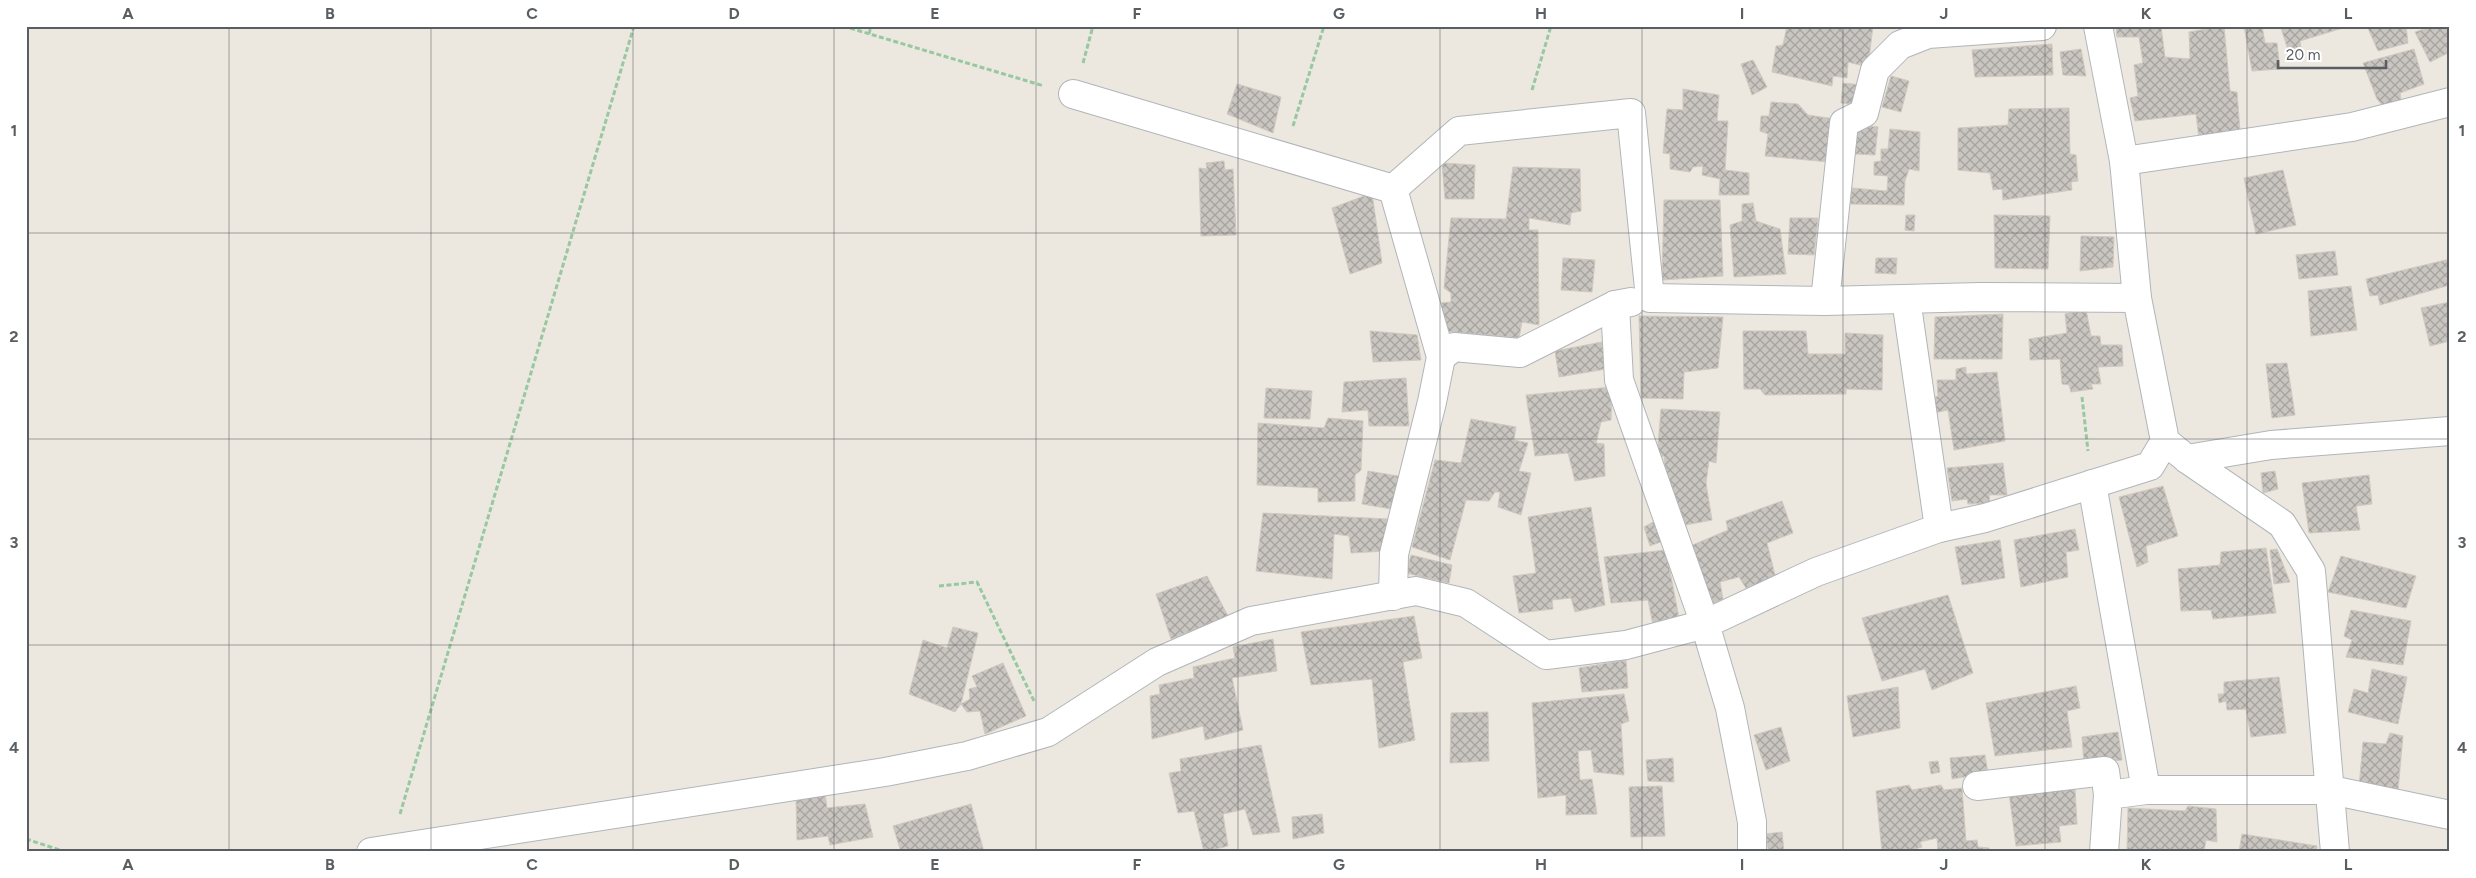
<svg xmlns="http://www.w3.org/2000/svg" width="2476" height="878" font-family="Figtree,sans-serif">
<defs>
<pattern id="building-cross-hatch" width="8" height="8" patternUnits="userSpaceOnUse" patternTransform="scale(1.25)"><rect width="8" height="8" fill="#c9c5c0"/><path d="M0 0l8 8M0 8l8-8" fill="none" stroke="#a6a39f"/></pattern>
</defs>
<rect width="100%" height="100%" fill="#ece8e0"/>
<g fill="url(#building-cross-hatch)" stroke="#d1c9bf">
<path d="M1787 26H1873L1868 67 1848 62 1847 78 1833 76 1832 86 1772 72 1776 46 1783 45Z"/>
<path d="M2116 26H2161L2165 57 2190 59 2189 32 2224 26 2230 91 2237 92 2240 131 2199 139 2196 114 2135 121 2130 98 2138 96 2134 65 2143 63 2139 37H2117Z"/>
<path d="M2244 26H2262L2265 43H2277L2280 69 2252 71Z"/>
<path d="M2285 26H2346V27L2300 41 2301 48 2288 50 2281 28Z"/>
<path d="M2367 26H2406L2408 43 2378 51Z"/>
<path d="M2433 26H2450V52L2430 62 2415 32Z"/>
<path d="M2052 44 2053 75 1975 77 1972 50Z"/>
<path d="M2081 49 2086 76 2063 75 2060 52Z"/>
<path d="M2414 49 2424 84 2400 93 2401 101 2382 105 2377 99 2363 63Z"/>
<path d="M1753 60 1767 87 1752 95 1741 64Z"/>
<path d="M1891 76 1909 81 1901 112 1882 107Z"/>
<path d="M1843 83 1862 85 1858 105 1841 103Z"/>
<path d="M1237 84 1281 97 1273 133 1227 114Z"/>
<path d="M1683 89 1719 95 1717 121H1728L1725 170 1749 173V195H1719L1720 179 1702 175 1703 166 1693 167 1690 172 1670 169V154L1663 153 1667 109 1683 110Z"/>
<path d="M1771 102 1798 104 1808 115 1835 119 1829 162 1765 156 1768 134 1760 131 1761 116H1769Z"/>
<path d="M2069 108 2070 154 2076 155 2078 181 2071 182 2072 190 2003 200 2002 189 1993 190 1990 173 1958 170V128L2008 125 2009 109Z"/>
<path d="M1857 125 1878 127 1875 155 1854 154Z"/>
<path d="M1890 129 1920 132 1919 171 1909 169 1905 181 1904 205 1850 204 1852 188 1887 191 1888 176 1874 175V162L1881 161V149H1888Z"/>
<path d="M1224 161 1225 170 1233 169 1236 235 1201 236 1199 168 1207 169 1206 163Z"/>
<path d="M1442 163 1475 165 1474 199H1445Z"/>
<path d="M1513 167 1580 169 1581 211 1571 213 1570 225 1529 218V230H1538L1539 325 1522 322 1519 338 1444 331 1445 318 1441 311V303L1451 302V293L1444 288 1451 218 1506 219Z"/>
<path d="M2283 170 2296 225 2256 234 2244 178Z"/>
<path d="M1372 193 1382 263 1350 274 1332 208Z"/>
<path d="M1664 200H1720L1723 276 1662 280Z"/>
<path d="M1753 203 1756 221 1780 229 1786 274 1734 277 1730 225 1742 221V204Z"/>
<path d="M1906 215H1915L1914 231 1905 230Z"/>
<path d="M1994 215 2050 216 2048 269 1995 268Z"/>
<path d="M1790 218H1818L1814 255 1788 254Z"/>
<path d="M2081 236 2114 237 2113 267 2080 271Z"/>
<path d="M2335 251 2338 275 2299 279 2296 255Z"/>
<path d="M1563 258 1595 260 1592 292 1561 290Z"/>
<path d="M1876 258H1897L1896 274 1875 273Z"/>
<path d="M2450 259V285L2380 305 2378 295 2370 296 2366 279Z"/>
<path d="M2351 286 2357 330 2311 336 2308 291Z"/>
<path d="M2450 302V341L2430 346 2421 308Z"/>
<path d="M2086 309 2091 336H2100L2101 345H2122L2123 366 2098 367 2101 384H2091L2093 389 2071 392 2069 385 2062 384 2060 359 2030 360 2029 339 2067 333 2065 314Z"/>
<path d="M2003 314 2002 359H1934L1935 317Z"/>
<path d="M1639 316 1723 317 1718 368 1684 372 1683 399 1641 398Z"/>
<path d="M1370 331 1417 335 1421 360 1373 362Z"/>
<path d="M1743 331H1806L1808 354H1845V333L1883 335 1882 390 1846 389V394L1765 395 1760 389H1744Z"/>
<path d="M1602 342 1606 369 1559 377 1555 351Z"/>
<path d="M2287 363 2295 415 2272 418 2266 364Z"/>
<path d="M1966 367V374L1997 372 2005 441 1954 450 1948 410 1934 413 1932 398 1938 396 1937 380H1956V369Z"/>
<path d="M1406 378 1409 426H1369L1368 410 1342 412 1344 382Z"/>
<path d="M1612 387 1611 420 1601 422 1596 443 1604 444 1605 476 1575 481 1568 453 1535 456 1526 395Z"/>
<path d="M1266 388 1312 391 1310 419 1264 418Z"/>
<path d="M1661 409 1720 412 1716 463 1709 461 1706 483 1712 520 1686 525 1666 481 1664 456 1657 457Z"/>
<path d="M1328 418 1363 421 1361 470 1355 475V501L1318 502V488L1257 485 1258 423 1324 428Z"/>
<path d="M1471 419 1516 427 1514 440 1528 443 1519 471 1531 473 1521 515 1498 507 1500 492H1495L1489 501 1466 500 1450 560 1412 547 1435 460 1461 463Z"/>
<path d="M2003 463 2007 495H1989L1990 503 1968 504 1967 499 1952 501 1947 468Z"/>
<path d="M1368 471 1404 477 1397 510 1362 504Z"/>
<path d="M2275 471 2278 489 2263 493 2261 473Z"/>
<path d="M2369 475 2372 504 2356 506 2360 530 2309 533 2302 483Z"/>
<path d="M2163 486 2178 536 2146 546 2148 562 2137 567 2119 497Z"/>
<path d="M1782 501 1793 533 1767 543 1776 579 1746 588 1739 577 1720 582 1723 599 1713 604 1688 547 1728 530 1726 521Z"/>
<path d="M1591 507 1605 605 1575 612 1571 598 1552 600 1553 609 1519 613 1513 576 1536 573 1528 517Z"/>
<path d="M1263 513 1389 519 1386 551 1351 553 1349 536 1334 534 1332 579 1256 571Z"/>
<path d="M1655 521 1663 541 1650 546 1644 527Z"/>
<path d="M2075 529 2079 550 2066 552 2068 577 2021 587 2014 540Z"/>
<path d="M2000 540 2005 578 1962 585 1955 547Z"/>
<path d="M2266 548 2276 613 2213 619 2211 610 2181 611 2178 569 2220 565 2221 552Z"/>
<path d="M2277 549 2290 582 2274 584 2270 550Z"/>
<path d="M1666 550 1679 618 1653 625 1648 600 1611 603 1604 557Z"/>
<path d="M1411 555 1452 565 1449 583 1406 573Z"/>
<path d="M2341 556 2416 576 2406 608 2328 592Z"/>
<path d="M1207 576 1228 616 1171 639 1156 594Z"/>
<path d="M1948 595 1973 673 1932 690 1925 669 1882 681 1862 618Z"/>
<path d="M2351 610 2411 621 2403 665 2346 657 2352 640 2344 636Z"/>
<path d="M1414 616 1422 658 1403 662 1415 740 1379 748 1372 679 1311 685 1301 632Z"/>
<path d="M953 627 978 633 961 704 955 712 909 694 923 640 947 648Z"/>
<path d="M1273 639 1277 671 1232 678 1243 730 1205 740 1203 726 1152 739 1150 696 1160 694 1159 685 1194 678 1193 667 1235 658 1233 647Z"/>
<path d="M1626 660 1628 688 1582 692 1579 668Z"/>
<path d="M1003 663 1026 716 985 734 980 711 967 712 961 704 970 699 969 689 977 687 972 676Z"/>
<path d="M2372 669 2407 677 2398 724 2348 712 2354 689 2368 693Z"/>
<path d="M2279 677 2286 733 2251 737 2246 709 2227 710 2226 701 2219 703 2218 694H2224V682Z"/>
<path d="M2076 686 2080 708 2067 711 2072 747 1995 756 1986 703Z"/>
<path d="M1898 687 1900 728 1853 737 1847 696Z"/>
<path d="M1624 694 1629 721 1621 724 1624 775 1594 772 1591 750 1578 751 1580 780 1592 779 1597 814 1566 815V795L1538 798 1532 703Z"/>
<path d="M1488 712 1489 761 1450 763 1451 713Z"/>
<path d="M1781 727 1790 761 1766 770 1754 735Z"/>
<path d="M2118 732 2122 760 2084 764 2082 737Z"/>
<path d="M2390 733 2403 736 2398 791 2359 787 2363 742 2386 744Z"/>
<path d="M1261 745 1280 832 1253 835 1245 809 1223 814 1228 846 1204 852 1194 811 1178 813 1169 773 1181 771 1180 759Z"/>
<path d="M1985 755 1988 773 1952 779 1950 758Z"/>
<path d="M1673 758 1674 782 1648 781 1646 760Z"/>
<path d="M1938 761 1940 772 1931 774 1929 762Z"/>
<path d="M1909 785 1912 790 1941 785 1944 790 1962 788 1966 841 1977 840 1978 847 1989 848 1990 852H1938L1937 838 1920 842 1922 847 1904 852H1882L1876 791Z"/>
<path d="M1662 786 1665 836 1631 837 1629 787Z"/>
<path d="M2075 788 2077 824 2059 826 2061 842 2016 846 2009 793Z"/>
<path d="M825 793 827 808 865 804 873 837 830 845 828 836 797 840 796 797Z"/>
<path d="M971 804 984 852H901L893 826Z"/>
<path d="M2188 806 2216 809 2217 842 2206 840 2204 852H2127L2128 808 2185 811Z"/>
<path d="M1322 814 1324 833 1293 839 1292 817Z"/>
<path d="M1782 832 1784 852H1769L1765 834Z"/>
<path d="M2242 834 2317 846 2316 852H2239Z"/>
</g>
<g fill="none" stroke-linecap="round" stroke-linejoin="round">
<defs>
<g id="minor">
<path d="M2098 26 2124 161 2137 298 2165 441 2187 459 2282 524 2311 571 2335 852"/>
<path d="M1073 94 1393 189"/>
<path d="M2124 161 2352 127 2450 102"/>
<path d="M1393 189 1459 131 1631 113 1650 298 1825 301 1980 297 2137 298"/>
<path d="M1906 299 1939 528"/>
<path d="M1825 301 1844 123 1864 113 1875 70 1900 45 1928 34 2042 26"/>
<path d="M1615 305 1619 380 1705 624 1730 708 1752 822V852"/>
<path d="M1441 357 1454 347 1520 353 1615 305 1631 302"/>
<path d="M2187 459 2271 445 2450 431"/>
<path d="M2092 484 2146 790 2108 795 2104 852"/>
<path d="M1393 596 1394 554 1432 402 1441 357 1393 189"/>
<path d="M1977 786 2105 771 2108 795"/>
<path d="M2146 790H2331L2450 815"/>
<path d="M371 852 885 772 967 756 1048 732 1157 662 1251 621 1416 591 1466 603 1546 655 1626 645 1705 624 1816 572 1939 528 1985 518 2150 466 2165 441"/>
</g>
</defs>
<use href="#minor" stroke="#b1b5b9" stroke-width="30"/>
<g stroke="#97c8a0" stroke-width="3" stroke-dasharray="5 2.5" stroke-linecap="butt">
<path d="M843 26 1044 86"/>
<path d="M869 34 871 26"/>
<path d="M1083 63 1093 26"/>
<path d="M1532 90 1551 26"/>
<path d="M1293 126 1324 26"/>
<path d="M2082 397 2088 451"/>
<path d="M939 586 977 582 1035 703"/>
<path d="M400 814 634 26"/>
<path d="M26 839 66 852"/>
</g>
<use href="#minor" stroke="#fff" stroke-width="28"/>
</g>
<path fill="none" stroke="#595e62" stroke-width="1" stroke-opacity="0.55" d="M229 26V852M431 26V852M633 26V852M834 26V852M1036 26V852M1238 26V852M1440 26V852M1642 26V852M1843 26V852M2045 26V852M2247 26V852M26 233H2450M26 439H2450M26 645H2450"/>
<rect width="2476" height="878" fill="none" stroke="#ffffff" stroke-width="55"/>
<path d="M2278 60v8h108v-8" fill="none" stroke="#595e62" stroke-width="2.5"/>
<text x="2286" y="60" font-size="15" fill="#595e62" stroke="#ffffff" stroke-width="4" paint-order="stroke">20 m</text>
<rect x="28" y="28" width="2420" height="822" fill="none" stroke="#595e62" stroke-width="2"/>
<g font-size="16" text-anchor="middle" font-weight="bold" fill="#595e62">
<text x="128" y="19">A</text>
<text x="330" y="19">B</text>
<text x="532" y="19">C</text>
<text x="734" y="19">D</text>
<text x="935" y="19">E</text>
<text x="1137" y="19">F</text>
<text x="1339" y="19">G</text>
<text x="1541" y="19">H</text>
<text x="1742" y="19">I</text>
<text x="1944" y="19">J</text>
<text x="2146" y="19">K</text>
<text x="2348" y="19">L</text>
<text x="14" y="136">1</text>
<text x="2462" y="136">1</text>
<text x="14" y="342">2</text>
<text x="2462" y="342">2</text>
<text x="14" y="548">3</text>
<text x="2462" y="548">3</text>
<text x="14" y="753">4</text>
<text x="2462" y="753">4</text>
<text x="128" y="870">A</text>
<text x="330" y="870">B</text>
<text x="532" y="870">C</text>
<text x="734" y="870">D</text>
<text x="935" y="870">E</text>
<text x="1137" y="870">F</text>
<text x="1339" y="870">G</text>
<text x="1541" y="870">H</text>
<text x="1742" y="870">I</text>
<text x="1944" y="870">J</text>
<text x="2146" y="870">K</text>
<text x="2348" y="870">L</text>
</g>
</svg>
